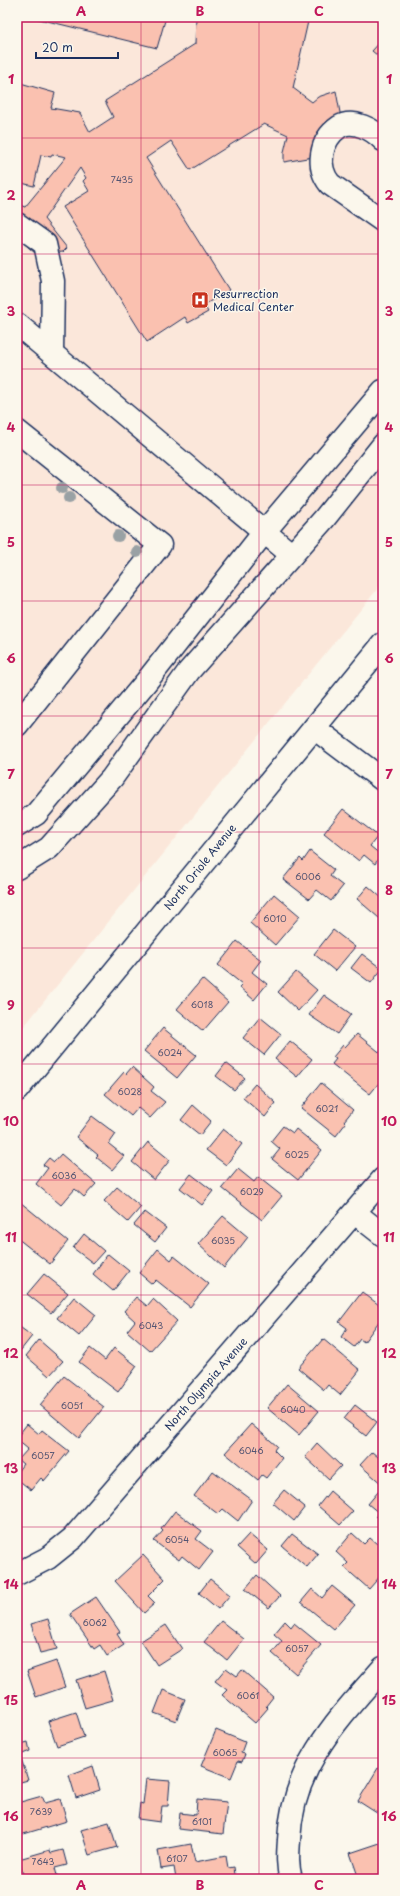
<svg xmlns="http://www.w3.org/2000/svg" width="400" height="1896" font-family="'Playpen Sans',sans-serif">
<rect width="100%" height="100%" fill="#fbf7ec"/>
<filter id="ink" filterUnits="userSpaceOnUse"><feTurbulence type="fractalNoise" baseFrequency=".025" numOctaves="2"/><feDisplacementMap in="SourceGraphic" scale="8" xChannelSelector="R" yChannelSelector="G"/><feConvolveMatrix kernelMatrix="1 2 1 2 8 2 1 2 1" color-interpolation-filters="sRGB"/></filter>
<g filter="url(#ink)">
<path fill="#fbe7da" d="M17 17H383V582L17 1035Z"/>
<g fill="#fac1b0" stroke="#1b2f5e">
<path d="M31 17H166L157 48Z"/>
<path d="M196 17H309L293 88 312 102 318 97 336 91 341 118 313 157 284 162V152L288 135 264 124 190 170 171 141 146 158 229 290 204 305 208 312 188 323 185 317 147 342 63 207 89 191 83 181 86 178 80 168 44 219 67 248 63 252 36 254 17 237V204L25 207 66 157 52 154 51 157 41 155 34 186 17 182V82L55 93 51 108 80 113 90 132 113 117 105 101 195 44Z"/>
<path d="M383 39V60L372 51Z"/>
<path d="M343 809 378 836 370 846 381 855 375 864 364 855 359 861 324 833Z"/>
<path d="M310 851 334 870 330 876 343 886 331 901 317 890 309 899 283 879 300 858 303 861Z"/>
<path d="M368 886 383 899V913L379 918 357 899Z"/>
<path d="M274 894 300 916 275 945 250 923Z"/>
<path d="M333 930 355 947 335 971 314 954Z"/>
<path d="M237 941 261 960 252 972 267 984 254 1000 239 987 242 984 218 965Z"/>
<path d="M362 954 382 969 371 983 351 968Z"/>
<path d="M296 972 317 990 298 1011 278 992Z"/>
<path d="M202 979 228 1002 203 1031 177 1009Z"/>
<path d="M324 995 351 1014 337 1034 309 1015Z"/>
<path d="M260 1017 281 1034 264 1055 243 1038Z"/>
<path d="M163 1028 196 1055 177 1078 144 1051Z"/>
<path d="M357 1034 383 1055V1078L370 1094 332 1064 336 1059 333 1057 343 1045 345 1047Z"/>
<path d="M290 1041 312 1059 297 1077 275 1059Z"/>
<path d="M226 1063 245 1078 234 1090 216 1076Z"/>
<path d="M132 1067 154 1087 151 1091 165 1102 150 1118 138 1108 131 1116 105 1094 124 1072 126 1074Z"/>
<path d="M321 1083 353 1110 344 1121 346 1123 336 1136 301 1108Z"/>
<path d="M255 1084 276 1103 265 1117 243 1098Z"/>
<path d="M193 1105 211 1121 200 1135 181 1120Z"/>
<path d="M92 1116 116 1134 109 1144 124 1156 112 1170 96 1157 98 1155 76 1137Z"/>
<path d="M283 1126 293 1133 296 1129 322 1150 298 1180 272 1159 280 1149 271 1141Z"/>
<path d="M223 1129 242 1144 226 1165 206 1150Z"/>
<path d="M148 1142 170 1160 154 1180 132 1162Z"/>
<path d="M61 1154 96 1184 84 1197 75 1189 61 1205 36 1184 48 1168 43 1165 49 1158 54 1162Z"/>
<path d="M238 1169 254 1182 258 1177 282 1196 262 1220 222 1188Z"/>
<path d="M191 1174 213 1191 202 1205 180 1188Z"/>
<path d="M117 1187 141 1207 128 1222 104 1201Z"/>
<path d="M20 1202 68 1241 50 1264 17 1238V1207Z"/>
<path d="M145 1212 166 1228 155 1242 134 1225Z"/>
<path d="M223 1216 248 1237 224 1268 198 1244Z"/>
<path d="M84 1234 104 1251 93 1263 73 1248Z"/>
<path d="M158 1249 171 1260 174 1256 209 1284 190 1307 156 1280 152 1284 139 1273Z"/>
<path d="M108 1254 129 1271 113 1291 93 1274Z"/>
<path d="M44 1274 68 1293 51 1313 27 1294Z"/>
<path d="M362 1292 383 1308V1316L364 1342 360 1339 354 1347 341 1337 347 1328 339 1322Z"/>
<path d="M74 1297 96 1315 79 1336 57 1318Z"/>
<path d="M136 1297 147 1306 153 1299 177 1321 150 1351 127 1331 135 1321 124 1311Z"/>
<path d="M17 1325 32 1336 21 1350 17 1347Z"/>
<path d="M323 1339 360 1370 340 1395 328 1385 324 1390 298 1368Z"/>
<path d="M39 1340 63 1361 49 1376 26 1356Z"/>
<path d="M90 1348 105 1360 114 1348 137 1366 118 1392 79 1362Z"/>
<path d="M64 1376 104 1407 79 1438 40 1405Z"/>
<path d="M287 1384 319 1411 299 1435 267 1408Z"/>
<path d="M355 1405 377 1422 366 1436 344 1419Z"/>
<path d="M27 1424 39 1434 42 1430 69 1451 44 1481 41 1478 31 1490 17 1479V1472L23 1464 18 1460 28 1449 17 1440V1437Z"/>
<path d="M251 1424 277 1446 274 1450 282 1458 266 1478 262 1475 258 1480 225 1453Z"/>
<path d="M317 1443 341 1466 329 1479 305 1457Z"/>
<path d="M372 1452 383 1461V1485L360 1465Z"/>
<path d="M213 1471 252 1500 238 1521 223 1509 218 1514 194 1496Z"/>
<path d="M383 1486V1522L376 1516 379 1513 368 1504Z"/>
<path d="M284 1490 305 1507 294 1521 273 1503Z"/>
<path d="M330 1491 353 1511 340 1525 318 1506Z"/>
<path d="M175 1511 202 1531 196 1539 213 1552 199 1570 182 1556 179 1560 154 1541 163 1531 161 1529Z"/>
<path d="M352 1533 364 1544 370 1538 383 1549V1573L369 1589 344 1567 348 1563 336 1552Z"/>
<path d="M249 1534 268 1550 256 1564 237 1547Z"/>
<path d="M292 1534 318 1554 307 1567 282 1546Z"/>
<path d="M143 1555 165 1579 148 1596 155 1603 144 1613 115 1581Z"/>
<path d="M257 1575 280 1596 269 1608 245 1589Z"/>
<path d="M210 1579 230 1595 218 1609 199 1593Z"/>
<path d="M332 1586 355 1605 334 1629 301 1602 312 1589 322 1598Z"/>
<path d="M96 1597 120 1632 117 1634 124 1645 107 1656 100 1645 94 1649 70 1614Z"/>
<path d="M48 1619 57 1649 40 1653 31 1624Z"/>
<path d="M221 1621 244 1639 227 1660 204 1642Z"/>
<path d="M285 1621 291 1627 294 1623 321 1645 296 1674 272 1653 282 1641 274 1634Z"/>
<path d="M166 1625 182 1649 157 1665 141 1641Z"/>
<path d="M56 1661 65 1687 36 1697 27 1671Z"/>
<path d="M226 1668 237 1676 242 1670 273 1697 266 1706 268 1708 255 1723 222 1695 227 1690 215 1681Z"/>
<path d="M104 1671 113 1700 85 1708 76 1680Z"/>
<path d="M163 1690 185 1699 176 1721 154 1713Z"/>
<path d="M76 1712 84 1737 57 1746 48 1721Z"/>
<path d="M216 1730 245 1742 241 1753 245 1754 242 1762 238 1761 231 1778 201 1766Z"/>
<path d="M28 1742 30 1751 20 1755 28 1780 17 1783V1745Z"/>
<path d="M93 1766 100 1790 76 1798 69 1775Z"/>
<path d="M378 1768 383 1771V1817L358 1801Z"/>
<path d="M146 1779 170 1781 168 1806H162L160 1822 138 1819 140 1803 143 1804Z"/>
<path d="M42 1796 45 1803 60 1799 67 1821 17 1836V1803Z"/>
<path d="M197 1799 227 1802 223 1834 178 1829 180 1813 196 1815Z"/>
<path d="M109 1822 117 1847 89 1855 81 1830Z"/>
<path d="M383 1842V1873L368 1879H359L350 1853Z"/>
<path d="M191 1844 195 1862 226 1856 228 1868 234 1867 235 1875 229 1877 230 1879H176L174 1867 161 1869 158 1850Z"/>
<path d="M50 1850 51 1853 63 1850 67 1865 55 1868 58 1879H24L19 1859Z"/>
</g>
<g fill="none" stroke-linecap="round" stroke-linejoin="round">
<defs>
<g id="minor">
<path d="M383 140C374 130 353 118 339 127 320 140 316 167 330 184L383 221"/>
<path d="M17 224 45 244 53 281 52 353"/>
<path d="M17 324 292 555"/>
<path d="M17 431 160 545 17 725"/>
<path d="M314 728 383 780"/>
<path d="M17 826 36 814 146 682 265 531 383 391"/>
<path d="M17 868 49 848 112 778 189 671 324 519 383 445"/>
<path d="M17 1090 383 644"/>
<path d="M355 1213 383 1235"/>
<path d="M17 1574 48 1558 73 1538 383 1179"/>
<path d="M291 1879C287 1866 288 1854 289 1840 292 1766 337 1720 383 1668"/>
</g>
</defs>
<use href="#minor" stroke="#1b2f5e" stroke-width="25"/>
<use href="#minor" stroke="#fbf7ec" stroke-width="22"/>
</g>
<g fill="#99a1a4">
<circle cx="62" cy="488" r="6"/>
<circle cx="69" cy="498" r="6"/>
<circle cx="118" cy="536" r="6"/>
<circle cx="137" cy="552" r="6"/>
</g>
</g>
<path fill="none" stroke="#c2185b" stroke-width="1" stroke-opacity="0.55" d="M141 17V1879M259 17V1879M17 138H383M17 254H383M17 369H383M17 485H383M17 601H383M17 716H383M17 832H383M17 948H383M17 1064H383M17 1180H383M17 1295H383M17 1411H383M17 1527H383M17 1642H383M17 1758H383"/>
<defs>
<symbol id="hospital-square" viewBox="-11 -11 22 22"><rect x="-9" y="-9" width="18" height="18" rx="4" fill="#c8321e" stroke="#fbf7ec"/><path d="M-5-5h3v3.5h4V-5h3V5h-3V1.5h-4V5h-3Z" fill="#fff"/></symbol>
</defs>
<g fill-rule="evenodd">
<use href="#hospital-square" x="190" y="290" width="20" height="20"/>
</g>
<g text-anchor="middle" stroke-width="3" stroke-linejoin="round" paint-order="stroke">
<g font-size="9" fill="#535472">
<text x="122" y="183">7435</text>
<text x="308" y="880">6006</text>
<text x="275" y="922">6010</text>
<text x="202" y="1008">6018</text>
<text x="170" y="1056">6024</text>
<text x="130" y="1095">6028</text>
<text x="327" y="1112">6021</text>
<text x="297" y="1158">6025</text>
<text x="64" y="1179">6036</text>
<text x="252" y="1195">6029</text>
<text x="223" y="1244">6035</text>
<text x="151" y="1329">6043</text>
<text x="72" y="1409">6051</text>
<text x="293" y="1413">6040</text>
<text x="251" y="1454">6046</text>
<text x="43" y="1459">6057</text>
<text x="177" y="1543">6054</text>
<text x="95" y="1626">6062</text>
<text x="297" y="1652">6057</text>
<text x="248" y="1699">6061</text>
<text x="225" y="1756">6065</text>
<text x="41" y="1815">7639</text>
<text x="202" y="1825">6101</text>
<text x="177" y="1862">6107</text>
<text x="43" y="1865">7643</text>
</g>
<g font-size="11" fill="#1b2f5e" stroke="#fbf7ec" text-anchor="start">
<text x="213" y="298">Resurrection<tspan x="213" dy="13">Medical Center</tspan></text>
</g>
<g font-size="11" fill="#1b2f5e" stroke="#fbf7ec">
<text transform="translate(200 867) rotate(-51)" y="4">North Oriole Avenue</text>
<text transform="translate(206 1384) rotate(-49)" y="4">North Olympia Avenue</text>
</g>
</g>
<rect width="400" height="1896" fill="none" stroke="#fbf7ec" stroke-width="44"/>
<path d="M36 52v6h82v-6" fill="none" stroke="#1b2f5e" stroke-width="2"/>
<text x="42" y="52" font-size="12" fill="#1b2f5e" stroke="#fbf7ec" stroke-width="3" paint-order="stroke">20 m</text>
<rect x="22" y="22" width="356" height="1852" fill="none" stroke="#c2185b" stroke-width="1.5"/>
<g font-size="13" text-anchor="middle" font-weight="bold" fill="#c2185b">
<text x="81" y="16">A</text>
<text x="200" y="16">B</text>
<text x="319" y="16">C</text>
<text x="11" y="84">1</text>
<text x="389" y="84">1</text>
<text x="11" y="200">2</text>
<text x="389" y="200">2</text>
<text x="11" y="316">3</text>
<text x="389" y="316">3</text>
<text x="11" y="432">4</text>
<text x="389" y="432">4</text>
<text x="11" y="547">5</text>
<text x="389" y="547">5</text>
<text x="11" y="663">6</text>
<text x="389" y="663">6</text>
<text x="11" y="779">7</text>
<text x="389" y="779">7</text>
<text x="11" y="895">8</text>
<text x="389" y="895">8</text>
<text x="11" y="1010">9</text>
<text x="389" y="1010">9</text>
<text x="11" y="1126">10</text>
<text x="389" y="1126">10</text>
<text x="11" y="1242">11</text>
<text x="389" y="1242">11</text>
<text x="11" y="1358">12</text>
<text x="389" y="1358">12</text>
<text x="11" y="1473">13</text>
<text x="389" y="1473">13</text>
<text x="11" y="1589">14</text>
<text x="389" y="1589">14</text>
<text x="11" y="1705">15</text>
<text x="389" y="1705">15</text>
<text x="11" y="1821">16</text>
<text x="389" y="1821">16</text>
<text x="81" y="1890">A</text>
<text x="200" y="1890">B</text>
<text x="319" y="1890">C</text>
</g>
</svg>
